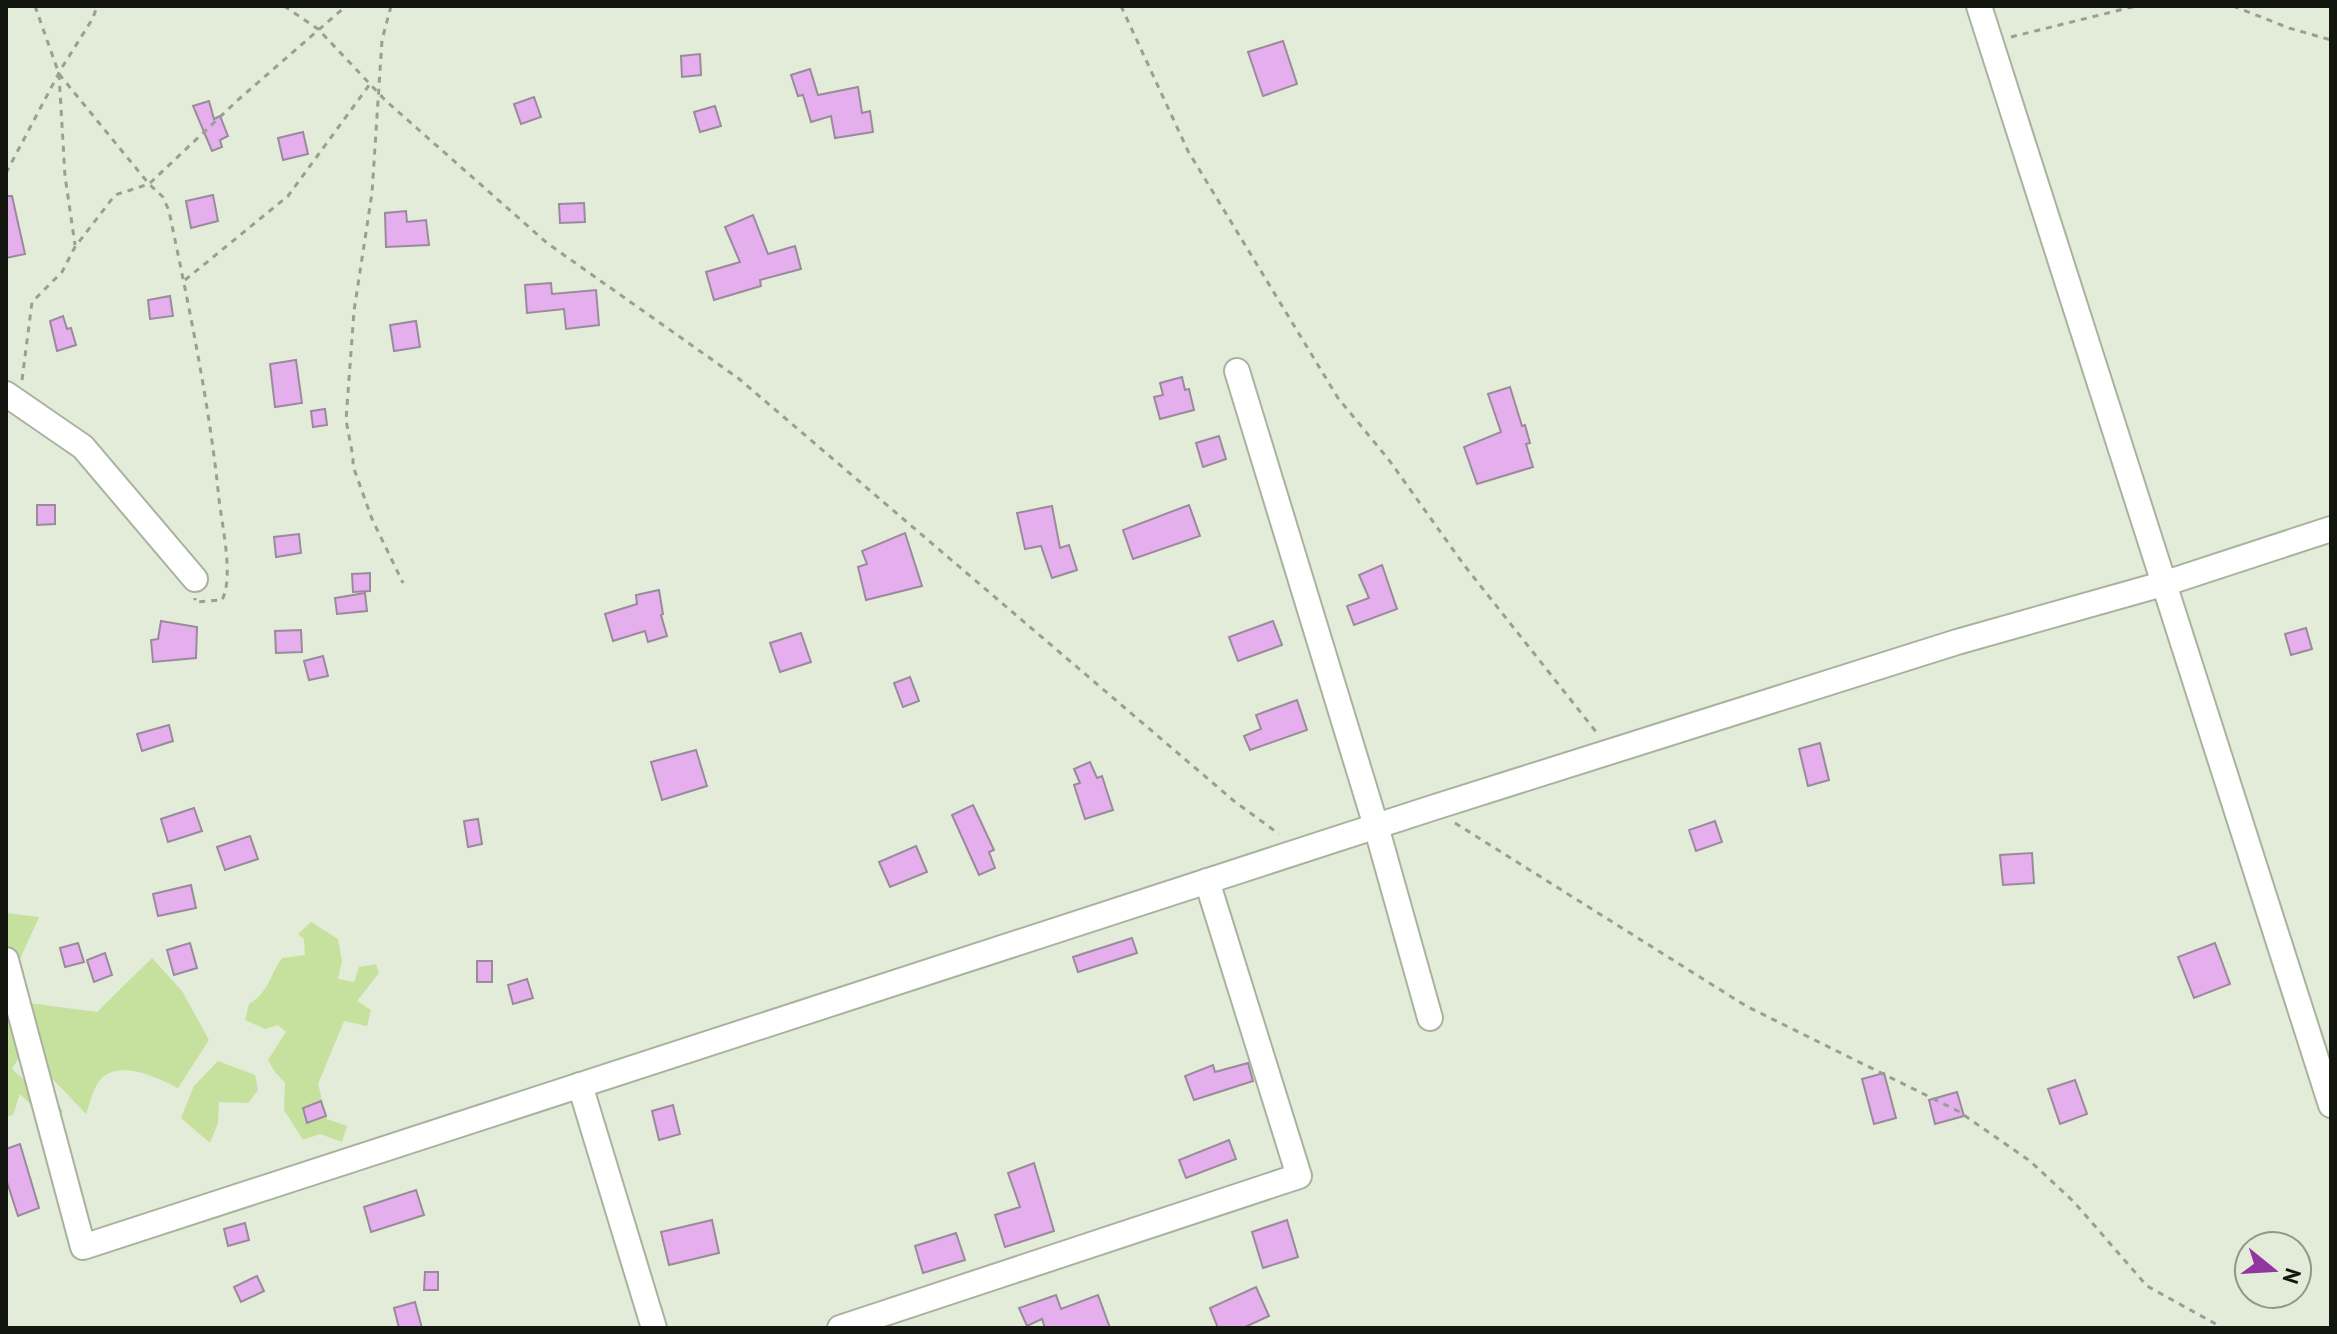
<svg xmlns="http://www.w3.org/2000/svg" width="2337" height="1334" font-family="'PT Sans',sans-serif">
<rect width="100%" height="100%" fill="#e3ecd8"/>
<g fill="#c5e19d">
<path d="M6 913 39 917 19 961 29 1003 97 1012 152 958 182 991 209 1040 178 1088C159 1078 119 1059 101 1079 93 1087 90 1104 86 1114L24 1049 12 1069 33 1088 42 1084 63 1111 54 1127 20 1094 13 1115 6 1117Z"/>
<path d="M311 922 338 939 342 961 338 979 354 982 359 967 376 964 379 973 357 1001 371 1010 367 1026 344 1021 318 1084 327 1119 347 1126 342 1142 320 1134 303 1140 284 1110 285 1083 275 1072 268 1060 286 1032 278 1025 265 1029 245 1020 249 1004C269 992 269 977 282 958L305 955 304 939 298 934Z"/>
<path d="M218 1061 255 1075 258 1090 248 1103 219 1102 218 1123 210 1143 181 1118 194 1086Z"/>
</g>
<g fill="#e5aeec" stroke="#998b9b" stroke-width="2">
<path d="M1283 41 1297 84 1263 96 1248 52Z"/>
<path d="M700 54 701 75 682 77 681 56Z"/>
<path d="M810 69 818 95 858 87 862 113 870 111 873 132 835 138 831 116 811 122 803 95 798 96 791 75Z"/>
<path d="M534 97 541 117 521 124 514 104Z"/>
<path d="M209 101 214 119 220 116 228 136 220 140 222 147 212 151 193 106Z"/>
<path d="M715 106 721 126 700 132 694 112Z"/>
<path d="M303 132 308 154 283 160 278 138Z"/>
<path d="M213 195 218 221 191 228 186 201Z"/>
<path d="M6 196H12L25 254 6 258Z"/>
<path d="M584 203 585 222 560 223 559 204Z"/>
<path d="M406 211 407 222 426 220 429 245 386 247 385 213Z"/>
<path d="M753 215 768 254 795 246 801 269 760 280 761 286 714 300 706 272 740 262 725 227Z"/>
<path d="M551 283 552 294 596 290 599 325 566 329 564 309 527 313 525 285Z"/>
<path d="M170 296 173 316 150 319 148 300Z"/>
<path d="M63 316 67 329 71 328 76 345 57 351 50 321Z"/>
<path d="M416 321 420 347 394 351 390 325Z"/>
<path d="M296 360 302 403 275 407 270 364Z"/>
<path d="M1182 377 1185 390 1189 389 1194 410 1160 419 1154 397 1163 395 1160 383Z"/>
<path d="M1510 387 1522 426 1525 425 1530 443 1526 444 1533 467 1477 484 1464 447 1501 432 1488 394Z"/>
<path d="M325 409 327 425 313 427 311 411Z"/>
<path d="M1219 436 1226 459 1203 467 1196 443Z"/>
<path d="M37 505H55V524L37 525Z"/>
<path d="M1189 505 1200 536 1133 559 1123 530Z"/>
<path d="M1052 506 1060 548 1069 545 1077 570 1052 578 1041 546 1025 549 1017 513Z"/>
<path d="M905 533 922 586 866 600 858 567 867 564 862 551Z"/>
<path d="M299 534 301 553 276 557 274 537Z"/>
<path d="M1382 565 1397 609 1354 625 1347 606 1369 598 1359 575Z"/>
<path d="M370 573V591L353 592 352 574Z"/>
<path d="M659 590 663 614 661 615 667 636 648 642 645 631 613 641 605 614 637 604 636 595Z"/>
<path d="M365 593 367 611 337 614 335 598Z"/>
<path d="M161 621 197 627 196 658 153 662 151 640 158 639Z"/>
<path d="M1273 621 1282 645 1238 661 1229 637Z"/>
<path d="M2306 628 2312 649 2291 655 2285 634Z"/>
<path d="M301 630 302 652 276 653 275 631Z"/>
<path d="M801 633 811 662 780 672 770 643Z"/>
<path d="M323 656 328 676 309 680 304 661Z"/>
<path d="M910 677 919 701 903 707 894 683Z"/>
<path d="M1297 700 1307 730 1250 750 1244 736 1261 729 1256 715Z"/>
<path d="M169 725 173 741 142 751 137 734Z"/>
<path d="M1820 743 1829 780 1808 786 1799 749Z"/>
<path d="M696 750 707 786 662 800 651 762Z"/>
<path d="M1090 762 1097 778 1102 776 1113 810 1085 819 1074 785 1080 783 1074 769Z"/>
<path d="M973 805 994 850 989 852 995 868 979 875 952 815Z"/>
<path d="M194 808 202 831 168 842 161 819Z"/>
<path d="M478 819 482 844 468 847 464 821Z"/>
<path d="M1715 821 1722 842 1696 851 1689 830Z"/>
<path d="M250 836 258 859 225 870 217 847Z"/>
<path d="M916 846 927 872 890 887 879 862Z"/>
<path d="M2032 853 2034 883 2003 885 2000 855Z"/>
<path d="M191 885 196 908 158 916 153 894Z"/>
<path d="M1132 938 1137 953 1078 972 1073 957Z"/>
<path d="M78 943 84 962 65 967 60 948Z"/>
<path d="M190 943 197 968 174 975 167 950Z"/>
<path d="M2215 943 2230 984 2194 998 2178 957Z"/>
<path d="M105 953 112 975 94 982 87 960Z"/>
<rect x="477" y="961" width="15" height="21"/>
<path d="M527 979 533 998 513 1004 508 985Z"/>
<path d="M1248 1063 1253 1081 1194 1100 1185 1076 1213 1065 1215 1072Z"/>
<path d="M1884 1073 1896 1118 1874 1124 1862 1079Z"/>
<path d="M2075 1080 2087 1114 2060 1124 2048 1089Z"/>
<path d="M1957 1092 1964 1116 1935 1124 1929 1100Z"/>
<path d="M321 1101 326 1116 307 1123 303 1108Z"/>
<path d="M673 1105 680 1134 659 1140 652 1111Z"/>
<path d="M1229 1140 1236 1159 1186 1178 1179 1160Z"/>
<path d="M20 1144 39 1208 18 1216 6 1179V1149Z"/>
<path d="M1034 1163 1054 1231 1005 1247 995 1215 1020 1207 1008 1173Z"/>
<path d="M416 1190 424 1215 371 1232 364 1207Z"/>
<path d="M712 1220 719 1253 669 1265 661 1232Z"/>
<path d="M1287 1220 1298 1257 1263 1268 1252 1232Z"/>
<path d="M245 1223 249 1240 228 1246 224 1229Z"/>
<path d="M956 1233 965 1260 923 1273 915 1246Z"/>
<path d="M425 1272H438V1290H424Z"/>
<path d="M257 1276 264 1291 241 1302 234 1287Z"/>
<path d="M1256 1287 1269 1316 1243 1328H1218L1210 1308Z"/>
<path d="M1056 1295 1061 1309 1098 1295 1110 1328H1045L1042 1319 1027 1326 1019 1308Z"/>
<path d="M415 1302 422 1328H399L394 1308Z"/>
</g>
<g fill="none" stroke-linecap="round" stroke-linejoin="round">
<defs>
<g id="minor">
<path d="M1979 6 2331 1105"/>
<path d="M1237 371 1376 826 1430 1018"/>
<path d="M6 394 83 447 195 579"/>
<path d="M6 960 83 1247 1432 808 1957 642 2166 583 2331 529"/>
<path d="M580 1085 654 1328"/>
<path d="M840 1328 1299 1176 1207 881"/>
</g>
</defs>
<use href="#minor" stroke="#a9b29f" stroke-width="28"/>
<g stroke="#99a091" stroke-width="3" stroke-dasharray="6 6" stroke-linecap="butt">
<path d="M35 6 59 74 65 176 75 245"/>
<path d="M284 6 318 29 386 101 547 243 738 378 1234 801 1279 834"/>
<path d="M391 6 382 40 372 193 354 311 346 420 353 457V466L372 519 403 583"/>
<path d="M1121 6 1188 151 1338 398 1389 460 1464 565 1597 733"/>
<path d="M2233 6 2289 28 2331 40"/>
<path d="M2011 37 2136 6"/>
<path d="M59 74 149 184 163 197 169 211C189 307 209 401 219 499 222 526 234 577 222 600L195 602V598"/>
<path d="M6 173 61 69 93 18 97 6"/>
<path d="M185 280 288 196 370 84"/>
<path d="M22 380 32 302 62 272 75 247 115 195 149 184 239 99 346 6"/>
<path d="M1455 823 1746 1006 1958 1111 2030 1161 2074 1202 2147 1286 2223 1328"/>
</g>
<use href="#minor" stroke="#fff" stroke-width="24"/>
</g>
<rect width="2337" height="1334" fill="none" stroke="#13160f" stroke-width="16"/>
<g transform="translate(2273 1270) rotate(108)"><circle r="38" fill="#e3ecd8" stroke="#909688" stroke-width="2"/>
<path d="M0-6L14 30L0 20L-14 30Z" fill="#92359f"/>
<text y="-12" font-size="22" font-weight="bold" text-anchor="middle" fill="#13160f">N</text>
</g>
</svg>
